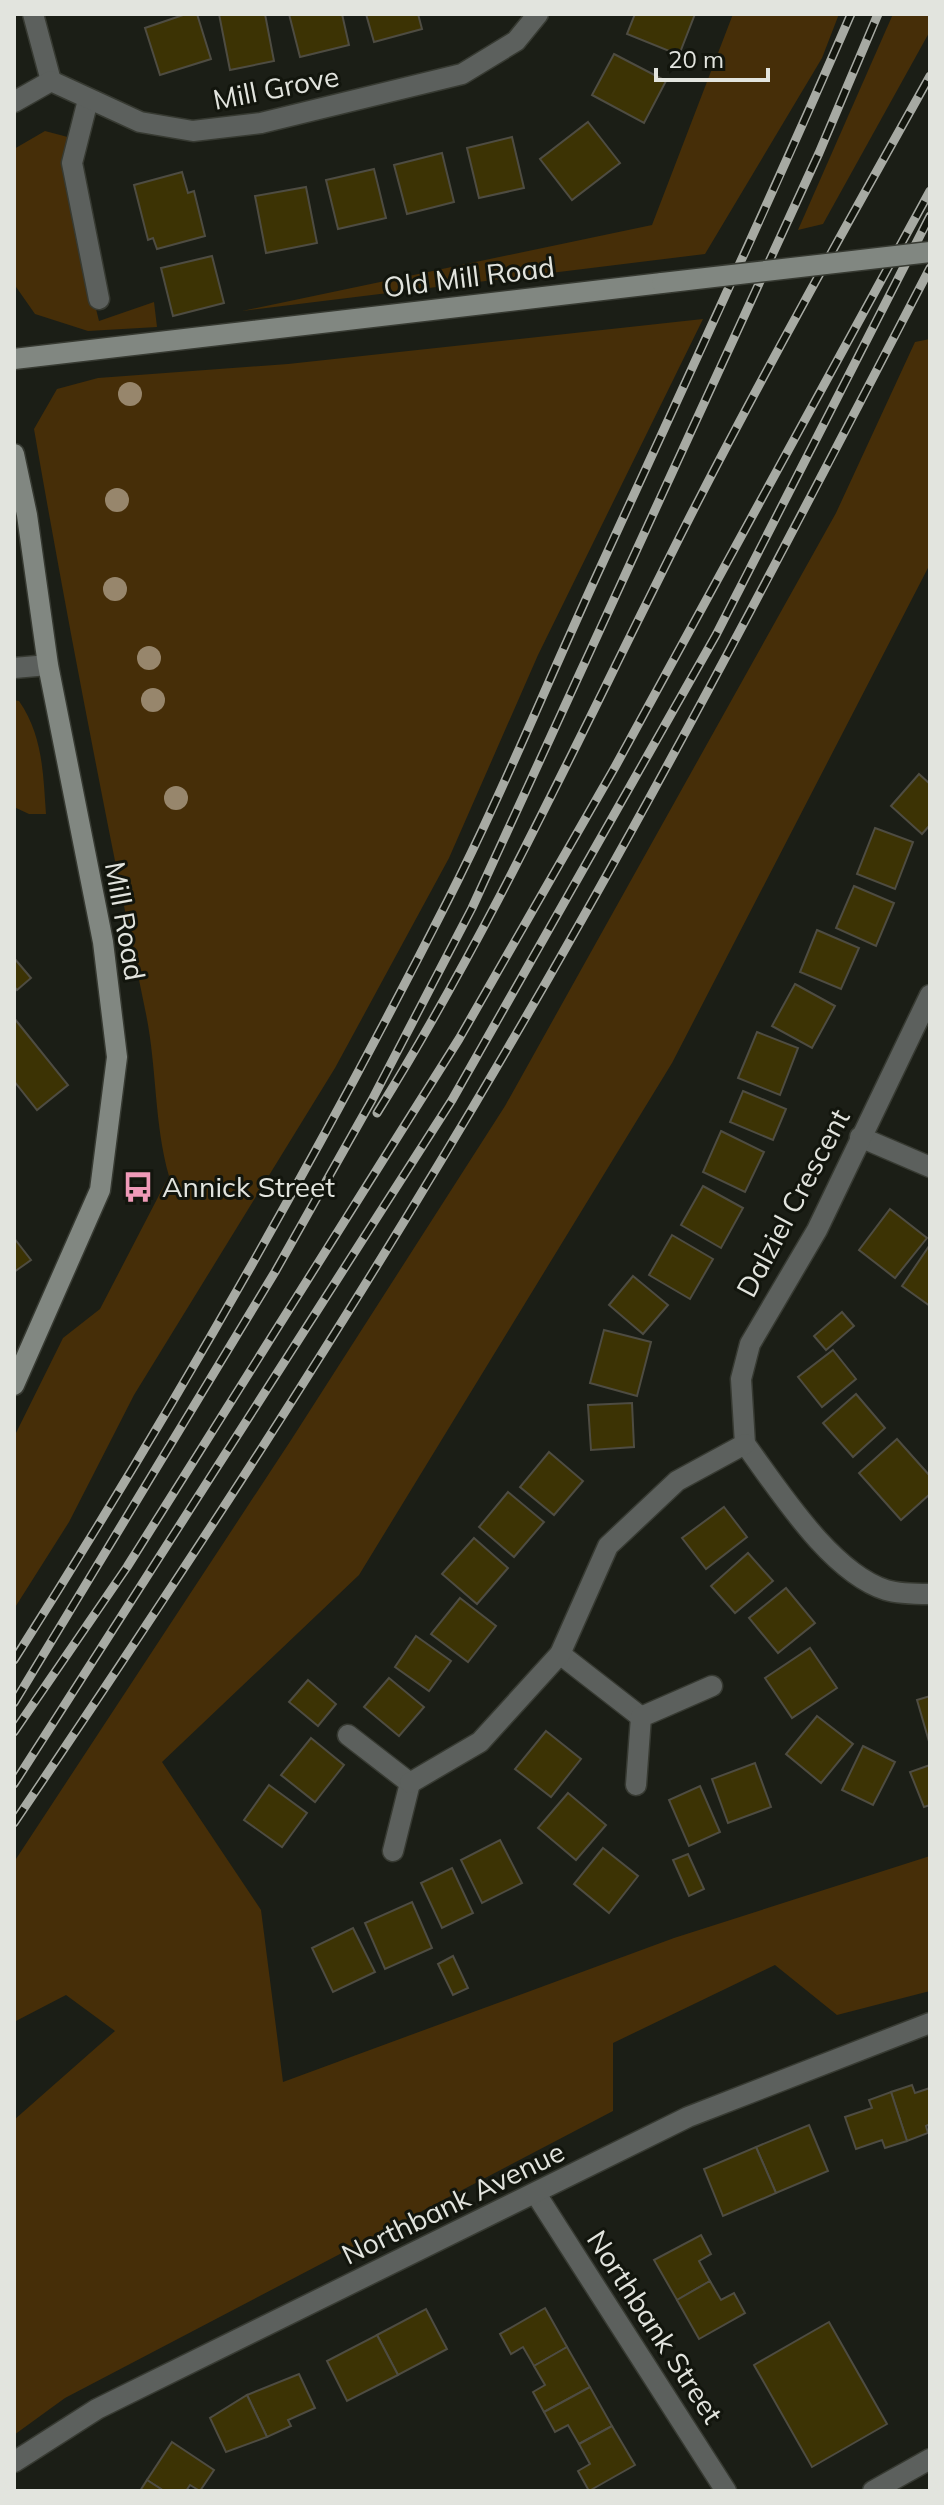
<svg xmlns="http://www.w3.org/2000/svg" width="944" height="2505" font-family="Mulish,sans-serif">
<rect width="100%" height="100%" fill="#1b1e16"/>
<g fill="#462e08">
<path d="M733 14H839L822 58 705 254 242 311 652 225Z"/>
<path d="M893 14H930V31L823 224 798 230Z"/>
<path d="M45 131 79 140 65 185 99 321 154 302 157 327 88 331 35 314 14 284V149Z"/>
<path d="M703 319 538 655 449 858 335 1068 134 1395 69 1522 14 1609V1437L63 1338 100 1309 169 1176C154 1123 157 1068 146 1014 106 819 68 625 34 429L57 389 98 378 288 364Z"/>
<path d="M930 339V564L672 1063 359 1575 162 1762 261 1910 283 2082 674 1938 930 1856V1991L837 2015 775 1965 613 2043V2111L65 2398 14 2435V2120L115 2031 66 1995 14 2022V1862L293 1437 505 1106 836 513 915 342Z"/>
<path d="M14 700 19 701C43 736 43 773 46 814H29L14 807Z"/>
</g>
<g fill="#3c3304" stroke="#4e4c42" stroke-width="2">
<path d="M186 14H197L211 59 160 75 145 28Z"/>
<path d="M219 14H265L274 61 230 70Z"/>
<path d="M289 14H342L349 45 300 57Z"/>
<path d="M366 14H418L422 29 374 42Z"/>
<path d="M635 14H695L679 55 627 34Z"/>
<path d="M614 54 666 81 644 123 592 95Z"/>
<path d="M588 122 620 163 572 200 540 159Z"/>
<path d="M512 137 524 188 479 198 467 148Z"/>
<path d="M442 153 454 202 407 214 394 165Z"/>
<path d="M374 169 386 218 338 229 326 180Z"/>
<path d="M182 172 188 193 194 191 205 236 157 249 153 238 148 240 134 185Z"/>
<path d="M306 187 317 243 266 253 255 196Z"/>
<path d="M212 256 224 303 173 316 161 268Z"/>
<path d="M919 774 930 784V825L922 834 891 806Z"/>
<path d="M875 828 913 842 895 889 857 874Z"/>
<path d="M854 886 894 903 876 946 836 928Z"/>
<path d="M817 930 859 948 841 989 800 972Z"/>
<path d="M14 958 31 978 17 990 14 986Z"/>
<path d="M795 984 835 1006 812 1048 772 1026Z"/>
<path d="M14 1018 68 1085 37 1110 14 1081Z"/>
<path d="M757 1032 798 1048 780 1095 738 1078Z"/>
<path d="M743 1091 786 1109 773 1140 730 1122Z"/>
<path d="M721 1131 764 1152 745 1192 703 1172Z"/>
<path d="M703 1186 743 1208 721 1248 681 1225Z"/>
<path d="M890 1209 927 1238 895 1278 859 1250Z"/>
<path d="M672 1235 713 1259 690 1299 649 1275Z"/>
<path d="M14 1238 31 1260 14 1272Z"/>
<path d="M929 1246 930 1247V1306L902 1286Z"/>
<path d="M633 1276 668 1305 643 1334 609 1305Z"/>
<path d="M842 1312 854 1326 826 1350 814 1336Z"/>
<path d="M604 1330 651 1342 637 1396 590 1383Z"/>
<path d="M833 1350 856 1379 822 1407 798 1377Z"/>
<path d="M856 1394 885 1428 853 1457 823 1423Z"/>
<path d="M632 1403 634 1447 591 1450 588 1405Z"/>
<path d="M897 1439 930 1476V1494L901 1520 859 1473Z"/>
<path d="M549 1452 583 1481 554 1515 520 1487Z"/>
<path d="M508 1492 544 1522 514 1557 479 1527Z"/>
<path d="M724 1507 747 1537 706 1569 682 1538Z"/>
<path d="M474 1538 508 1568 477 1604 442 1574Z"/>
<path d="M748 1553 773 1581 735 1613 711 1586Z"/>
<path d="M786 1588 815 1623 778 1653 749 1618Z"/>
<path d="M460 1598 496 1626 468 1662 431 1634Z"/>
<path d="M416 1636 451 1661 429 1691 395 1667Z"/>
<path d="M810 1648 837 1688 792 1718 765 1678Z"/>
<path d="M389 1678 424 1707 399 1736 364 1707Z"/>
<path d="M308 1680 336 1704 318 1726 289 1702Z"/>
<path d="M930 1696V1745L917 1700Z"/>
<path d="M817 1716 853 1744 821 1783 786 1754Z"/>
<path d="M546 1731 581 1759 551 1797 515 1769Z"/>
<path d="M311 1738 344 1765 315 1802 281 1775Z"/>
<path d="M863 1746 895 1762 873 1805 842 1790Z"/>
<path d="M755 1763 771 1807 728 1823 712 1779Z"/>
<path d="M930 1765V1805L924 1807 910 1772Z"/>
<path d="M269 1785 307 1813 282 1847 244 1820Z"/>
<path d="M700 1786 720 1832 689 1846 669 1800Z"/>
<path d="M568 1793 606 1825 576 1860 538 1828Z"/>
<path d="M500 1840 522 1883 482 1903 461 1860Z"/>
<path d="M603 1848 638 1876 609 1913 574 1884Z"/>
<path d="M688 1854 704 1889 689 1896 673 1860Z"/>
<path d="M452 1868 473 1913 442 1928 421 1883Z"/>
<path d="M412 1902 432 1948 385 1969 365 1923Z"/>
<path d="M353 1928 375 1972 333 1992 312 1948Z"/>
<path d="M453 1956 468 1988 453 1995 438 1964Z"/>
<path d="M912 2085 915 2093 930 2088V2124L926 2126 928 2133 907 2141 891 2092Z"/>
<path d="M891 2092 907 2141 885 2148 882 2140 856 2149 845 2117 872 2108 869 2100Z"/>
<path d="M809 2125 828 2171 776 2193 756 2147Z"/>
<path d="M756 2147 776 2193 723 2216 704 2169Z"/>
<path d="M701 2235 711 2254 699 2261 710 2281 677 2300 654 2260Z"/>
<path d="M710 2281 721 2300 734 2293 745 2313 699 2339 677 2300Z"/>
<path d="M545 2308 567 2347 534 2366 523 2347 511 2354 500 2334Z"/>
<path d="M426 2309 447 2349 398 2375 377 2335Z"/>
<path d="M829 2322 887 2424 812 2467 754 2365Z"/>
<path d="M377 2335 398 2375 347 2401 327 2361Z"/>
<path d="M567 2347 590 2387 544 2412 533 2392 545 2385 534 2366Z"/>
<path d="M299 2374 315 2408 288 2420 291 2426 267 2437 247 2395Z"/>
<path d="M590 2387 612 2426 579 2444 568 2425 555 2432 544 2412Z"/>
<path d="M247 2395 267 2437 226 2452 210 2418Z"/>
<path d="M612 2426 635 2465 589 2491 578 2471 590 2464 579 2444Z"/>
<path d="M172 2442 214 2470 200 2491 190 2485 186 2491H164L147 2480Z"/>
<path d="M147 2480 164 2491H140Z"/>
</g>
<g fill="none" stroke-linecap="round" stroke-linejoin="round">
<defs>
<path id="lane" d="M88 100 72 163 99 299"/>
<g id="street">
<path d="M33 14 51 81"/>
<path d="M14 102 51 81 140 122 193 131 261 123 462 74 516 41 538 14"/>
<path d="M14 668 48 665"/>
<path d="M860 1137 930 1167"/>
<path d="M745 1444 741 1379 750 1344 817 1230 930 995"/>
<path d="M745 1444C779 1490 830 1572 886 1590 899 1594 917 1594 930 1594"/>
<path d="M560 1654 641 1717"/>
<path d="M348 1735 410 1783 393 1851"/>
<path d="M410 1783 480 1742 560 1654 608 1546 677 1481 745 1444"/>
<path d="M636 1785 641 1717 712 1686"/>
<path d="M536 2194 726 2491"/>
<path d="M14 2462 97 2409 688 2117 930 2023"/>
<path d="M873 2491 930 2459"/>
</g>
<g id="secondary">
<path d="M14 359 662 283"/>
<path d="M14 454 27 515 48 665 103 942 117 1057 100 1190 14 1385"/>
</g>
</defs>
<use href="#lane" stroke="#373a32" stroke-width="23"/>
<use href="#street" stroke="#373a32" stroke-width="23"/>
<use href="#secondary" stroke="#373a32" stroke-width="23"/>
<use href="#lane" stroke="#5c605d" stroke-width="20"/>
<use href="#street" stroke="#5c605d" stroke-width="20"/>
<use href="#secondary" stroke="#818781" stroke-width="20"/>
<defs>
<g id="rail">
<path d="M377 1113C498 919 591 710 695 507 770 361 850 219 930 76"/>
<path d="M14 1660C170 1415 315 1161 447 902 503 792 550 676 602 564 686 381 771 199 851 14"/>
<path d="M14 1703 275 1272 372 1100 472 908 819 153 878 14"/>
<path d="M14 1732 127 1567 459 1039 615 767 930 191"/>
<path d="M14 1784 452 1100 716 635 930 216"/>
<path d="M14 1823C183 1573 349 1319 502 1058 654 800 792 533 930 268"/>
</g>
</defs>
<use href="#rail" stroke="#a7aaa3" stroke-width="9"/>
<use href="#rail" stroke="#12150d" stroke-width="6" stroke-dasharray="18" stroke-linecap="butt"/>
<defs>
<path id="secondary-bridge" d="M662 283 930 252"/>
</defs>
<use href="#secondary-bridge" stroke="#373a32" stroke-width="23" stroke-linecap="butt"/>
<use href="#secondary-bridge" stroke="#818781" stroke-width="20"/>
</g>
<g fill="#97866c">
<circle cx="130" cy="394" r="12"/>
<circle cx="117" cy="500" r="12"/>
<circle cx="115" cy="589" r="12"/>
<circle cx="149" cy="658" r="12"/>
<circle cx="153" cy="700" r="12"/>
<circle cx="176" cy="798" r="12"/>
</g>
<defs>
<symbol id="bus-bare" viewBox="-9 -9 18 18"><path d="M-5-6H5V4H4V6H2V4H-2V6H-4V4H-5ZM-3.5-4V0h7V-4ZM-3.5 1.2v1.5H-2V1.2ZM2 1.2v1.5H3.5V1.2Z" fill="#ef9ab8" stroke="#12150d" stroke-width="2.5" paint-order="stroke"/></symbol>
</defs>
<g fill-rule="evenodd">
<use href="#bus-bare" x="116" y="1165" width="44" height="44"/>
</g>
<g text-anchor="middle" stroke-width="6" stroke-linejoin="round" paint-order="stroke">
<g font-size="28" fill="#e2e4de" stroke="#12150d">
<text transform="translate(276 88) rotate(-11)" y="10">Mill Grove</text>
<text transform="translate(469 277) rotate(-7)" y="10">Old Mill Road</text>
<text transform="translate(125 921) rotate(80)" y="10">Mill Road</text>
<text transform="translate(793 1203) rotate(-62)" y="10">Dalziel Crescent</text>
<text transform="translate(453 2203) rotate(-26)" y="10">Northbank Avenue</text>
<text transform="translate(655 2327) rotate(57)" y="10">Northbank Street</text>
</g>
<g font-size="28" fill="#e2e4de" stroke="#12150d" text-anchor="start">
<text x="162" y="1197">Annick Street</text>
</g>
</g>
<rect width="944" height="2505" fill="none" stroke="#e2e4de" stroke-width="32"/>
<path d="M656 68v12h112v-12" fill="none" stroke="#e2e4de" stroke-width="4"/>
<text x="668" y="68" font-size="24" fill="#e2e4de" stroke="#12150d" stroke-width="6" paint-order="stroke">20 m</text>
</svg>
